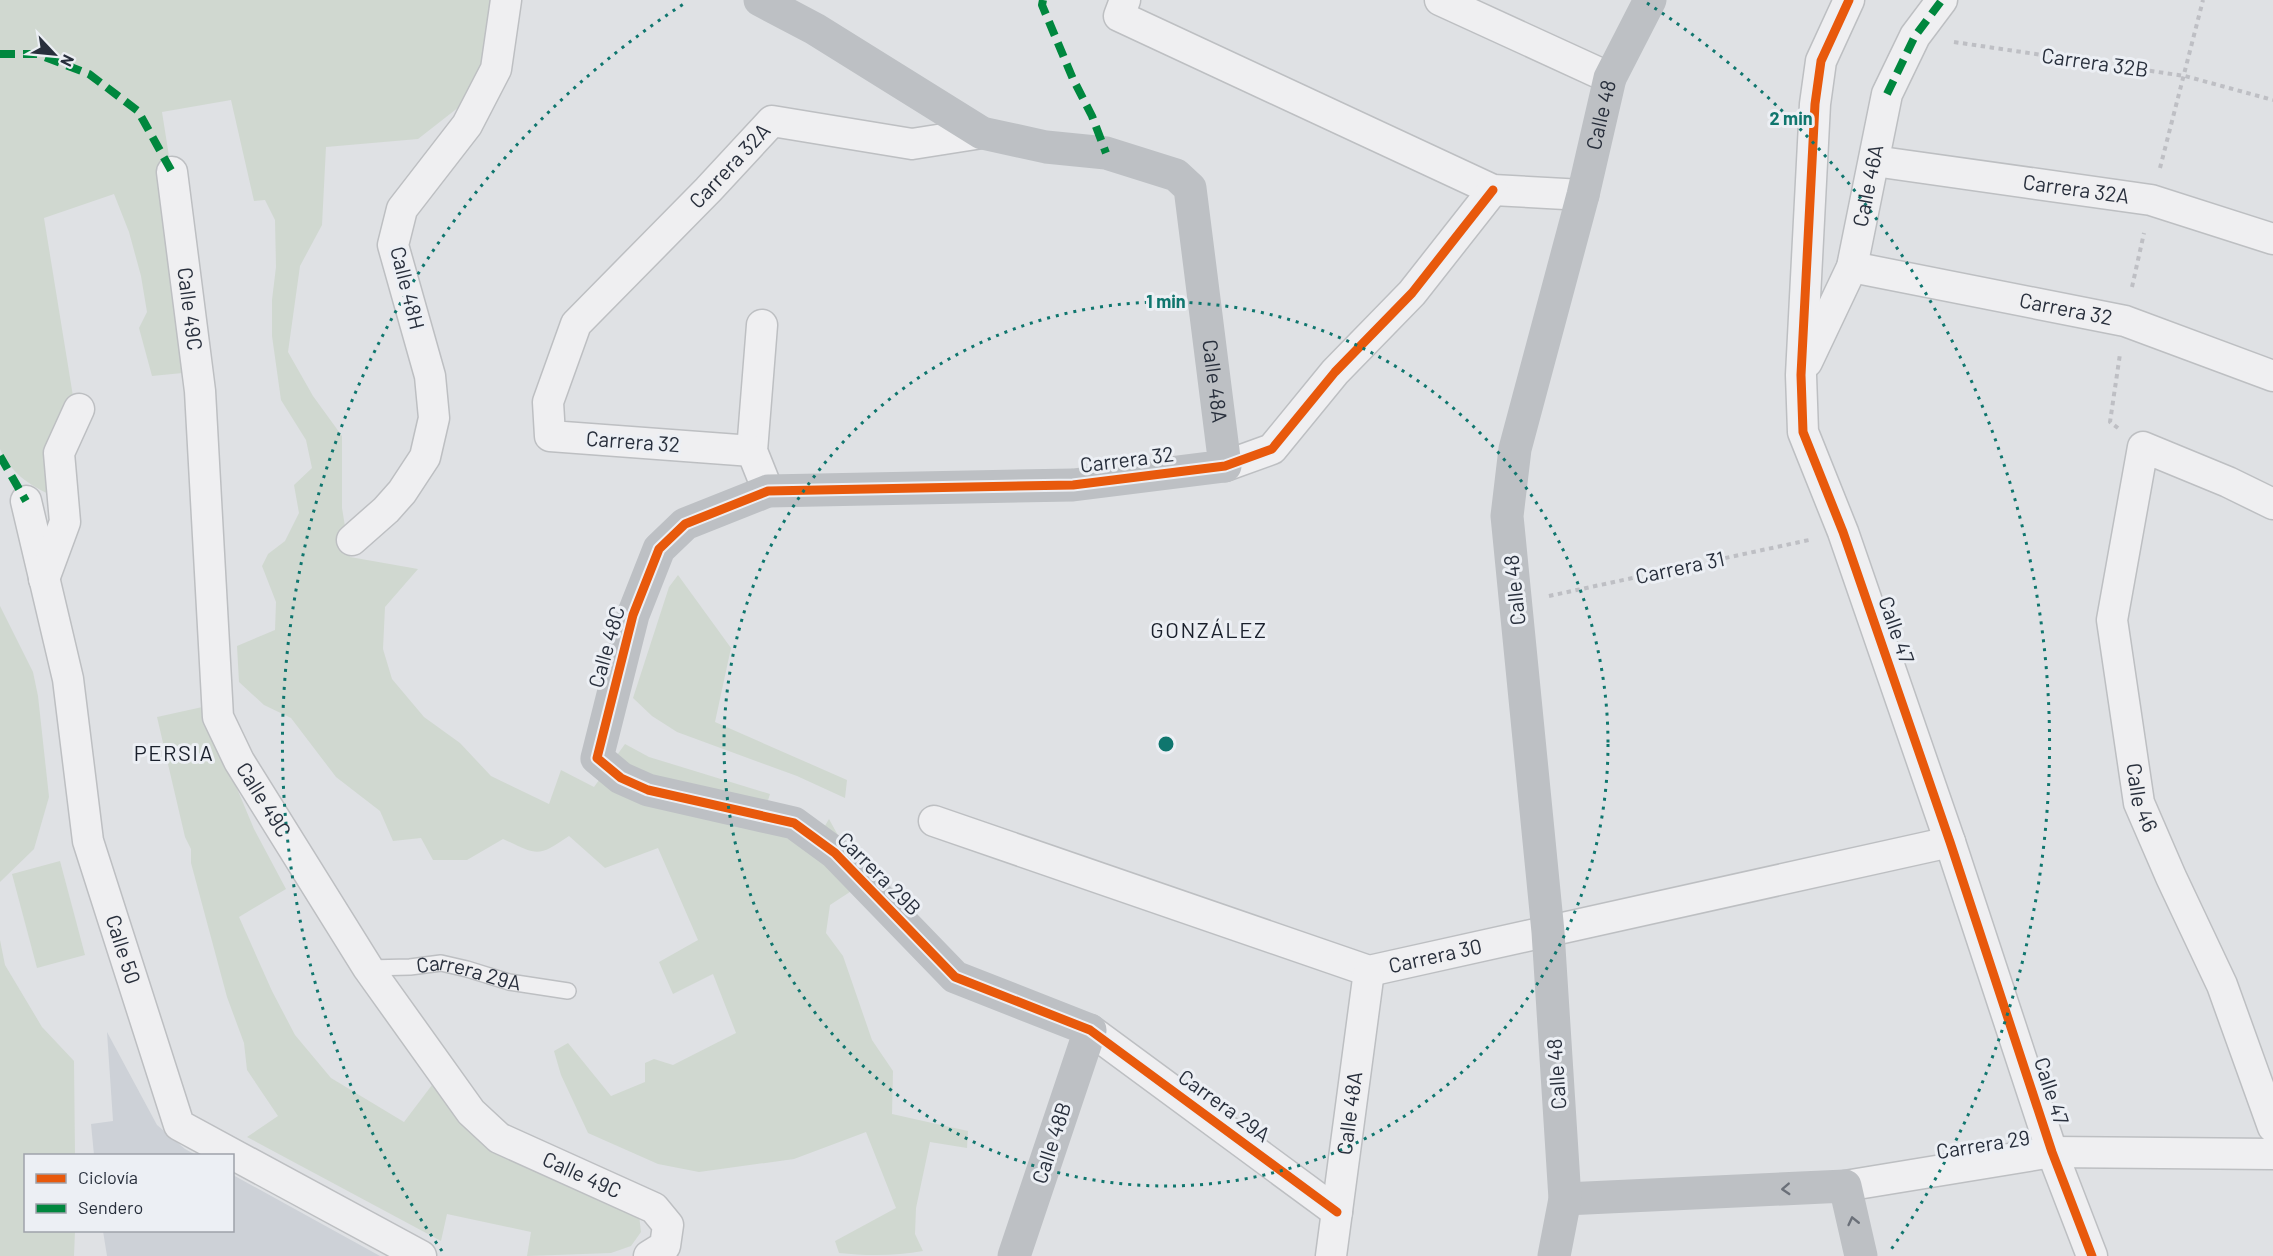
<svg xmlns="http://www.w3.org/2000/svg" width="2273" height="1256" font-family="Barlow,sans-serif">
<rect width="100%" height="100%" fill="#dfe1e4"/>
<g fill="#cdd1d7">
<path d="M107 1032 157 1125 185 1149 196 1155H94L91 1124 113 1121Z"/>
<path d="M233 1175 380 1256H107L103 1231 232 1230Z"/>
</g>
<g fill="#d0d8d0">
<path d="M0 0H495L487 71 473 96 418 139 326 147 322 225 300 266 288 352 313 396 342 436V508L350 557 418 569 385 607 383 649 392 679 424 717 460 743 491 776 549 804 561 770 594 787 625 744 649 757 770 794 760 826 813 846 829 819 851 859 859 886 830 905 826 933 843 956 872 1040 893 1071 892 1114 968 1131 967 1148 930 1142 916 1208 915 1234 923 1251C897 1256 866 1256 839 1253L835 1241 896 1208 866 1132 794 1159 699 1172 658 1164 588 1133 561 1075 554 1051 568 1043 611 1096 645 1082V1063L654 1059 673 1065 736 1033 713 974 673 994 659 962 698 940 658 848 605 868 569 836C537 858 538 855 503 839L467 860H433L421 838 393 841 380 811 336 777 291 718 264 705 239 682 237 646 275 630 276 602 262 566 268 554 285 541 299 513 294 485 312 468 306 440 281 400 272 336V300L276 267 275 220 265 200 254 201 231 100 162 112 203 371 152 376 139 328 147 312 141 276 129 232 114 194 44 218 78 427 46 446 51 495C30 486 9 471 0 449Z"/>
<path d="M678 575 731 648 715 722 847 780 845 798 797 776 677 732 652 716 633 698 669 587Z"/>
<path d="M0 606 33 672 38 696 49 797 34 849 0 882Z"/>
<path d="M207 706 233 779 254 829 286 889 239 917 272 991 295 1035 331 1078 404 1122 435 1081 639 1215 641 1232 631 1246 611 1253 527 1256 531 1232 447 1214 441 1241 247 1137 278 1116 247 1070 244 1043 227 997 191 863V849L185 837 157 717Z"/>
<path d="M60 861 85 955 37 968 12 874Z"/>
<path d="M0 940 5 965 42 1027 74 1061 75 1155 26 1156V1230L75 1231 74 1256H0Z"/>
</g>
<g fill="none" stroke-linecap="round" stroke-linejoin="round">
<defs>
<g id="lane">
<path id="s1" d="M368 968 410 967 441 963 467 969 509 982 568 991"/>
</g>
<g id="street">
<path d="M1125 0 1119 16 1493 190 1583 195"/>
<path d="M1440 0 1610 78"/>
<path d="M1849 0 1821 61 1815 104 1801 375 1803 432 1843 532 1950 842 2052 1152 2092 1256"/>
<path id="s2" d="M1874 161 2151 200 2273 239"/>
<path id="s3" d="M172 172 200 391 218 717 239 761 368 968 471 1112 499 1138 654 1208 668 1225 665 1246 649 1256"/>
<path id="s4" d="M1852 267 2125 321 2273 376"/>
<path d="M762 325 752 451 768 491"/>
<path id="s5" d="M1807 362 1852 267 1887 94 1915 36 1942 0"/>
<path id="s6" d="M752 451 550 436 548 402 576 324 708 190 772 121 912 144 982 133"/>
<path d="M1225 466 1272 449 1335 372 1412 293 1493 190"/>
<path id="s7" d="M26 501 68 679 88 841 179 1125 421 1256"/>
<path id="s8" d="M2273 504 2228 482 2143 447 2112 620 2139 803 2171 877 2222 985 2273 1127"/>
<path d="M352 540 386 510 402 492 425 457 434 418 430 376 393 245 402 209 467 125 496 69 506 0"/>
<path d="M44 579 65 522 59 453 79 409"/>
<path id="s9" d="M934 821 1369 971 1950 842"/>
<path d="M1090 1030 1337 1212"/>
<path d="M1845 1186 2052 1152 2273 1154"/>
<path id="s10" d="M1331 1256 1369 971"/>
</g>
</defs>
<use href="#lane" stroke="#bdbfc2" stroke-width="18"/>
<use href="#street" stroke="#bdbfc2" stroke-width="33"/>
<g stroke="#bebfc4" stroke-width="4" stroke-dasharray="4.5 4.5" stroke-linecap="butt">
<path d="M1954 42 2185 76 2273 100"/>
<path d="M2160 168 2203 0"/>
<path d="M2132 287 2144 233"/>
<path d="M2118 428 2110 422 2120 354"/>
<path d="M1549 596 1809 540"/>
</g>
<use href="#lane" stroke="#efeff1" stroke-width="15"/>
<use href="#street" stroke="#efeff1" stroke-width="30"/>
<g stroke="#bdc0c4" stroke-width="33">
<path id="s11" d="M760 0 815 29 982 133 1046 147 1106 153 1176 175 1190 188 1225 466 1073 485 768 491 685 524 659 549 633 615 597 758 621 778 648 790 794 823 835 853 955 977 1090 1030 1014 1256"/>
<path d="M1565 1199 1845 1186 1861 1256"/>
<path id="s12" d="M1554 1256 1565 1199 1548 932 1507 516 1515 449 1583 195 1610 78 1650 0"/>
</g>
<g stroke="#00873e" stroke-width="8" stroke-dasharray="15 8" stroke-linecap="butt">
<path d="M1043 0 1042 5 1073 79 1092 116 1106 153"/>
<path d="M0 54H37L89 74 138 111 172 172"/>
<path d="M1887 94 1915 36 1942 0"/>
<path d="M0 456 26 501"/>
</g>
<defs>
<g id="cycleway">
<path d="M1849 0 1821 61 1815 104 1801 375 1803 432 1843 532 1950 842 2052 1152 2092 1256"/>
<path d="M1337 1212 1090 1030 955 977 835 853 794 823 648 790 621 778 597 758 633 615 659 549 685 524 768 491 1073 485 1225 466 1272 449 1335 372 1412 293 1493 190"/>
</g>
</defs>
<use href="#cycleway" stroke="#eceff4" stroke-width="13"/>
<use href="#cycleway" stroke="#e8590c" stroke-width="9"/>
</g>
<defs><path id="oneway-chevron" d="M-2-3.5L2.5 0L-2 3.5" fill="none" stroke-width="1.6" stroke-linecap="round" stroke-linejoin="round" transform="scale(1.5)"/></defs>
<g stroke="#6b7079">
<use href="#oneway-chevron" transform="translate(1786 1189) rotate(177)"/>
<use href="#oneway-chevron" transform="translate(1853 1221) rotate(-103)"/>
</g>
<g fill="none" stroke="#0f766e" stroke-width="3" stroke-dasharray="3 6">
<circle cx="1166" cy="744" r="442"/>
<path d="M442 1251A884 884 0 0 1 685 3M1647 3A884 884 0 0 1 1890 1251"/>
</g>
<g text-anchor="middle" stroke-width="6" stroke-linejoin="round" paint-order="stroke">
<g font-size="21" fill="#282f3c" stroke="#eceff4">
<text transform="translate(2095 63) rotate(8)" y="7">Carrera 32B</text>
<text dy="7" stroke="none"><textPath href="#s12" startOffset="1156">Calle 48</textPath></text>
<text dy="7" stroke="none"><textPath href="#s6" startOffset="540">Carrera 32A</textPath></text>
<text dy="7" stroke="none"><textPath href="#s5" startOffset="188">Calle 46A</textPath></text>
<text dy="7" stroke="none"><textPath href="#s2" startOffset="204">Carrera 32A</textPath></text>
<text transform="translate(407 288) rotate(76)" y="7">Calle 48H</text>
<text dy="7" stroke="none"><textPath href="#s3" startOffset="138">Calle 49C</textPath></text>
<text dy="7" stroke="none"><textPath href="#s4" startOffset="218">Carrera 32</textPath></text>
<text dy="7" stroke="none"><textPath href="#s11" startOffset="672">Calle 48A</textPath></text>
<text transform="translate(633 442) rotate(4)" y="7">Carrera 32</text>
<text transform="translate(1127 460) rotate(-7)" y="7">Carrera 32</text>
<text transform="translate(1680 568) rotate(-12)" y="7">Carrera 31</text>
<text transform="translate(1515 590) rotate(-96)" y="7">Calle 48</text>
<text transform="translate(1896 630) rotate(71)" y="7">Calle 47</text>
<text transform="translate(607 647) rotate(-74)" y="7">Calle 48C</text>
<text dy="7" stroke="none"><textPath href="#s8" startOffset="498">Calle 46</textPath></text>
<text dy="7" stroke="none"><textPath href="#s3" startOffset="642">Calle 49C</textPath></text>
<text transform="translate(879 874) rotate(45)" y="7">Carrera 29B</text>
<text dy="7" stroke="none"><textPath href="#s7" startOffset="460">Calle 50</textPath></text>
<text dy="7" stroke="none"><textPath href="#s9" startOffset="528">Carrera 30</textPath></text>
<text dy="7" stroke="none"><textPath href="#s1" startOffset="102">Carrera 29A</textPath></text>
<text transform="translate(1557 1074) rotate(-94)" y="7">Calle 48</text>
<text transform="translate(2051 1091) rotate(72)" y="7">Calle 47</text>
<text transform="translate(1224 1106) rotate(36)" y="7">Carrera 29A</text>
<text dy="7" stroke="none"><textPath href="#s10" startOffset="144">Calle 48A</textPath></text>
<text transform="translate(1052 1143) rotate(-72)" y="7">Calle 48B</text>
<text transform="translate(1983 1145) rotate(-9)" y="7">Carrera 29</text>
<text dy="7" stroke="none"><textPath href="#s3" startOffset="1146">Calle 49C</textPath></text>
</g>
<g font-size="22" letter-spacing="1.5" fill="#1a202c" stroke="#eceff4">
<text x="1209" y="638">GONZÁLEZ</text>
<text x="174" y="761">PERSIA</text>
</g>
</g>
<circle cx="1166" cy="744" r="9" fill="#0f766e" stroke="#eceff4" stroke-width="3"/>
<g font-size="18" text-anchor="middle" font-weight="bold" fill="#0f766e" stroke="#eceff4" stroke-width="6" stroke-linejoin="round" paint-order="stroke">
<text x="1791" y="125">2 min</text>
<text x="1166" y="308">1 min</text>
</g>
<rect x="24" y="1154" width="210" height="78" fill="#eceff4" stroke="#9ea2aa" stroke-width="1.5"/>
<rect x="36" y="1174" width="30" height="9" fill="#e8590c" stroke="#9ea2aa" stroke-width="1.5"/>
<text x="78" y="1184" font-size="18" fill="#282f3c">Ciclovía</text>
<rect x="36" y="1204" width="30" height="9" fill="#00873e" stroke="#9ea2aa" stroke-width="1.5"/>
<text x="78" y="1214" font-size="18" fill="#282f3c">Sendero</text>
<g transform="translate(54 54) rotate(116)" stroke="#eceff4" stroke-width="4.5" paint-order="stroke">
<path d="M0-4.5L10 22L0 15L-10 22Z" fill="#282f3c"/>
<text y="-9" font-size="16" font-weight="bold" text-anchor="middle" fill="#282f3c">N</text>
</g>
</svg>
